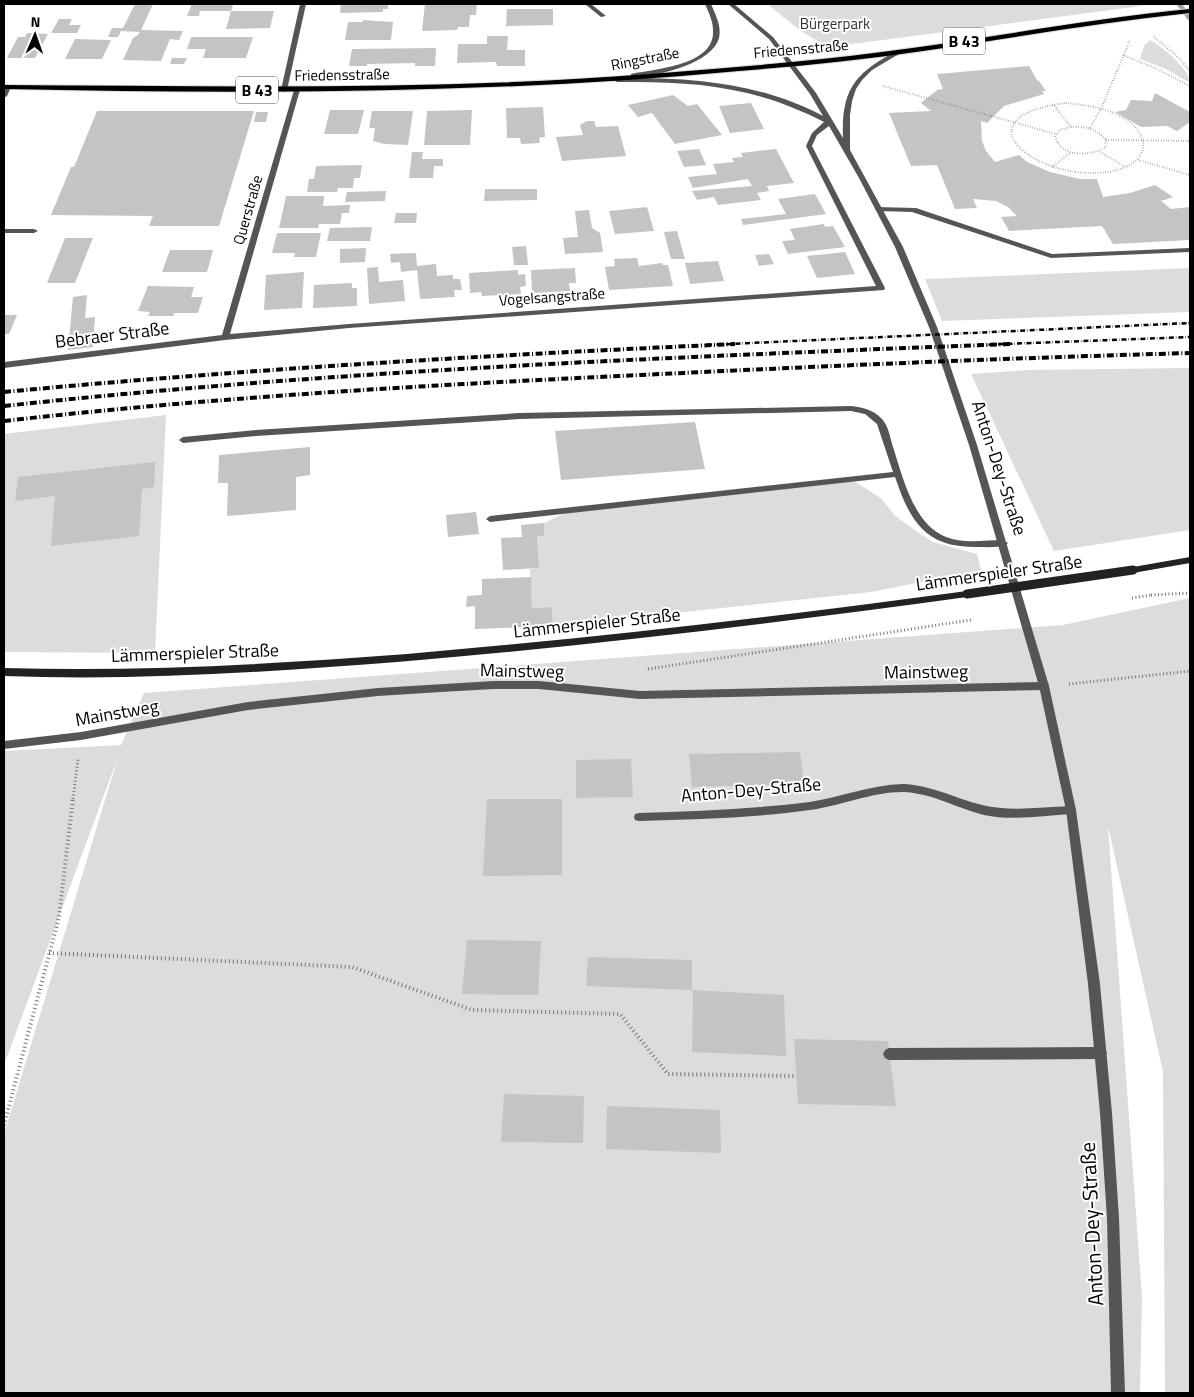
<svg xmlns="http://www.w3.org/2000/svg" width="1194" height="1397" font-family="'Titillium Web',sans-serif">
<rect width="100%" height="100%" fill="#fff"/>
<g fill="#dcdcdc">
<path d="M767 4H1156L837 46C809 43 789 20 767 4Z"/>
<path d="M1150 40C1162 47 1189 68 1190 83L1166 69 1140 59 1144 46Z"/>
<path d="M1190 268V312L942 321 925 279Z"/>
<path d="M1190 368V530L1054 551 971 374 1028 370Z"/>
<path d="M166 415 155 653 4 652V434Z"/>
<path d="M854 481 882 499 895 516 922 535 933 542 977 554 981 570 871 592 553 626 552 607 532 608 530 569 539 568 537 536 544 535V523L565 513Z"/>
<path d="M1190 598V1393H1165L1163 1072 1108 826 1142 1297 1140 1393H4V1134L118 757 4 1065V751L121 745 144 693 1063 625Z"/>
</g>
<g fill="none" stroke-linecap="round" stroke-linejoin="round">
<path fill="#a3a3a3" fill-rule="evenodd" d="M1176 4H1182L1190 15V21L1188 20Z"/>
</g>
<g fill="#c4c4c4">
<path d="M135 4H153L141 30 183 31 179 40 170 39 161 61 123 60 133 38 138 35 140 32 121 31 118 37H108L112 28H123Z"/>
<path d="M189 4H212L233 5 231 11H200L199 16H187L191 6Z"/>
<path d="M341 4H388V9H383V12L340 13Z"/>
<path d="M425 4H477L476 15H470L469 27H458L457 30 422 31Z"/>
<path d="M507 9H553V25L506 26Z"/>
<path d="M231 11H274L270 28 226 29Z"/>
<path d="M59 19H72L69 25H81L77 33H51Z"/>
<path d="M363 20 393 22 391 40H345L348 22H363Z"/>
<path d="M27 33 48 34 35 58H7L18 37H25Z"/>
<path d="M487 36H508L507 50H525V66H497L496 62 457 63 458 44H487Z"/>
<path d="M191 37H253L246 58H203L206 49H187Z"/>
<path d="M75 39 111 40 102 59H65Z"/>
<path d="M436 48 435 66H415V63L367 64V66H349L352 49Z"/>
<path d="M172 58H187L184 64H170Z"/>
<path d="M1029 66 1037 80 1039 81 1046 91H1042L1044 94 1004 106 987 123 981 121 982 141 986 151 995 162 1019 155 1027 162 1050 172 1080 179H1097L1103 197 1130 193 1155 185 1173 197 1161 201 1171 209 1190 207V240L1113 244 1102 226 1009 231 1001 217 1017 216 1008 207 996 201 973 199 977 208 955 209 937 165 911 166 889 113 931 111 921 103 937 90 943 89 937 74Z"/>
<path d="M1155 93 1190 112V122L1177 131 1167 126 1141 127 1115 112 1126 110 1131 100 1152 101Z"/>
<path d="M673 95 688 106 697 104 722 135 675 144 652 113 638 117 628 105Z"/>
<path d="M751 103 764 129 730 133 719 106Z"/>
<path d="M543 107 545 137 539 138 540 143 521 144 520 138H507L506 108Z"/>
<path d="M330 110H364L358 134H324Z"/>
<path d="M472 110 470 145H424L427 111Z"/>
<path d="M97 111H254L219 226H149L153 216 51 215 71 167H74Z"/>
<path d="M372 111H413L408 145 385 144 373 141 375 128H369Z"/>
<path d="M256 112H268L266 122H254Z"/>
<path d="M587 121H594L596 127 618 126 626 156 562 161 556 137 583 135 580 125Z"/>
<path d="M699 149 706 165 684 167 677 151Z"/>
<path d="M776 149 794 183 767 186 769 191 757 193 761 200 718 205 714 197 697 200 692 191 752 186 748 179 693 188 688 177 717 174 713 164 734 162 732 158 743 157 741 153Z"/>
<path d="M412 152H423L422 159H443V166H434L433 178H409Z"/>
<path d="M362 165 360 178H354L353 188H338L337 192H307L309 179H314L316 166Z"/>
<path d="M485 189H537V200L484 201Z"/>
<path d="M386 191 385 201 345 202 347 192Z"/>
<path d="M815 194 826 214 743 225 741 219 786 214 778 199Z"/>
<path d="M286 196H324L323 206 350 205 349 213H342L340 224H319L318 228H279Z"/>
<path d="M647 207 654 231 615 234 609 211Z"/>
<path d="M589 210 592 228 600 233 603 252 565 254 563 238 578 237 575 211Z"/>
<path d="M396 213H417L416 223H394Z"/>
<path d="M824 224 825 227 833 226 845 247 788 254 782 241 795 240 790 229Z"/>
<path d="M372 227 370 241H327L330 228Z"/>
<path d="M677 231 685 259H671L664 232Z"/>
<path d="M277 233H321L316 257H294L295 253H272Z"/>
<path d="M65 238H93L75 283H47Z"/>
<path d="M526 246 528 265H514L512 247Z"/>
<path d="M366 248 365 262 340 263V249Z"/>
<path d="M170 250H213L207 272H162Z"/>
<path d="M845 252 855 274 817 278 807 256Z"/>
<path d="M416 253 417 266 436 264 437 276 453 275V279H460L462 290H454L455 297 420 299 417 270 401 272 400 262 391 263 390 254Z"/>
<path d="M769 254 774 264 759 266 755 255Z"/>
<path d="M637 258 639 266 662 263 663 265H668L673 286 609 290 605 267 615 266 614 259Z"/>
<path d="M718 261 724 281 690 284 685 263Z"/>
<path d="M378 267 379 282 403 280 405 301 369 304 367 268Z"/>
<path d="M575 268 576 283H569L570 291 532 293 531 270Z"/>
<path d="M518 270V275L525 274 526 286 520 287 521 294 482 296 481 292 470 293 469 273Z"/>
<path d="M304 272 302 308 264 310 266 275Z"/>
<path d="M352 283V288H357V306L313 308 314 285Z"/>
<path d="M148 286 194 287 191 297H203L198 313H174L173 316H148L150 312 138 311Z"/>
<path d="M87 295 85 318 95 317 93 347 68 350 73 297Z"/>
<path d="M4 315H17L9 334H4Z"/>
<path d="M695 422 705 469 561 480 555 431Z"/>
<path d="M310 447V475L296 477V510L227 516 228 483H218L219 455Z"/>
<path d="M155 462 154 487 142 489 139 536 51 546 55 496 15 501 18 477Z"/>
<path d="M476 512 479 534 448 537 446 515Z"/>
<path d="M544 523V536H537L539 568 503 570 501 538 522 537 521 525Z"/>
<path d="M531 577 532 608 552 607 553 626 475 629V606L466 607 467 596 482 595V579Z"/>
<path d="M800 752 804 784 692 787 689 754Z"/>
<path d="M631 759 633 797 576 798V760Z"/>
<path d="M487 799H562V875L483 876Z"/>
<path d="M467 940 541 941 538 995 462 994Z"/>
<path d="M588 957 692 960V990L586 986Z"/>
<path d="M693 990 784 995 786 1056 692 1052Z"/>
<path d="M794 1039 888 1041 896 1106 798 1104Z"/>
<path d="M504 1094 584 1096 583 1143 501 1142Z"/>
<path d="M607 1106 720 1110 721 1153 606 1149Z"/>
</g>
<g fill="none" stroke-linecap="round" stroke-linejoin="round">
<defs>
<path id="primary" d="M1190 9V13C1101 22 1012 38 923 51 862 60 801 66 739 71 494 94 249 94 4 89V85C219 86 435 91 650 74 727 68 805 62 882 52 985 39 1087 19 1190 9Z"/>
</defs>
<use href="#primary" stroke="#dbdbdb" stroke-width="2"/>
<g stroke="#777" stroke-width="2" stroke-dasharray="0.5 2" stroke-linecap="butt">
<path d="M1154 37 1176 55 1190 71"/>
<path d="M1123 55 1155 68 1190 86"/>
<path d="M883 86 1056 134"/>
<path d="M1066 103C1083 105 1102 107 1118 115 1157 135 1149 166 1107 172 1037 182 955 117 1066 103Z"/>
<path d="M1053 104 1071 127"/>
<path d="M1071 127C1085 126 1097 129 1106 140L1105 148C1088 156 1061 158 1055 136L1060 130Z"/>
<path d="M1090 128 1101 109 1130 40"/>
<path d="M1106 140 1190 141"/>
<path d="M1100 152 1126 167"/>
<path d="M1138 160 1190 175"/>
<path d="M1052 167 1071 152"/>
</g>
<g stroke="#777" stroke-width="3" stroke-dasharray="1 2.5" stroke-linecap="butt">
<path d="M1151 595 1190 593"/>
<path d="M648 669 971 620"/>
<path d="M1069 684 1190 671"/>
<path d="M73 799 78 759"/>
</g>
<g stroke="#777" stroke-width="4" stroke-dasharray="1 3" stroke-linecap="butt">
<path d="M49 953 352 967 472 1010 620 1014 668 1074 796 1076"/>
<path d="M4 1125 59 917 73 798"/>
</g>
<g fill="#555" fill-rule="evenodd">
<path d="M876 207 916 208 1052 254 1190 248V252L1051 258 912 212 879 211 875 209Z"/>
<path d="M4 229H34L38 231 34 233H4Z"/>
<path d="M851 406C862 407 874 410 882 419 889 427 890 438 893 447 903 477 913 524 946 537 963 544 985 540 1003 540L1008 543 1006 545C997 548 985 547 975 547 925 547 910 521 895 477L490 522 486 519 490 516 893 472 877 424 865 414 851 411 520 419 256 436 183 443 179 440 183 437 256 430 520 413Z"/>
<path d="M494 681H539L640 691 1044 682 1048 683 1049 686 1048 689 1044 690 640 699 539 689H494L441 692 378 696 248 710 81 740 4 749V741L81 732 248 702 378 688Z"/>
<path d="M903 784C931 785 954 798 982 805 1010 812 1042 807 1071 806L1075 807 1076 810 1075 813 1071 814C1042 816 1012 821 984 815 956 808 932 793 903 792 871 792 841 806 810 810 754 818 696 819 639 821L635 820 634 817 635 814 639 813C696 811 753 809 810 802 841 797 871 785 903 784Z"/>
<path d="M1101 1047 1105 1049 1107 1053 1105 1057 1101 1059 889 1060 885 1058 883 1054 885 1050 889 1048Z"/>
</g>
<g fill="#555" fill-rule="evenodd">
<path d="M300 4H306L287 90 284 92 281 90Z"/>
<path d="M585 4H591L606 16 601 17Z"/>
<path d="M705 4H711C715 14 722 26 719 38 712 64 654 78 631 76V74C654 69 711 66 713 34 714 23 709 13 705 4Z"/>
<path d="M728 4H734L773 37 816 93 843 138C841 88 856 72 899 50L904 51 872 70 862 80 856 89 852 101 850 115V150L903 247 937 327 977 445 1049 686 1076 810 1100 984 1112 1113 1119 1218 1125 1393H1111L1107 1218 1100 1113 1088 984 1066 810 1039 686 969 445 929 327 895 247 859 178 829 126 817 135 812 146 885 288 884 290 349 328 225 340 4 368V362L222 335 294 90 297 88 300 90 230 334 349 324 876 286 806 146 812 133 824 122C755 86 694 81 617 82L614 80 617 78C689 77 759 82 823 116L810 94 769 39Z"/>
<path d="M6 86 11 87 7 96 4 98V89Z"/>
</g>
<g fill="#222" fill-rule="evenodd">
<path d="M1190 557V563L1133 573 1128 570 1133 567Z"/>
<path d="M967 591 972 594 967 597C777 623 588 646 397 662 266 672 135 681 4 676V668C139 672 273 664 407 654 594 638 781 616 967 591Z"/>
</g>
<use href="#primary" fill="#000" fill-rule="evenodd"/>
<g stroke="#000" stroke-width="2.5" stroke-dasharray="5 2 0.5 2" stroke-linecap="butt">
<path d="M707 345 1190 323"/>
<path d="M979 345 1190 337"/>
</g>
<g stroke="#000" stroke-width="4" stroke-dasharray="7 2.5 1 2.5" stroke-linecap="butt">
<path d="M4 392C247 369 491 355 735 344"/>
<path d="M4 406C338 370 674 357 1010 344"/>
<path d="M4 421C216 397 428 385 641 375 824 366 1007 358 1190 353"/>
</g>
<path stroke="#777" stroke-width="3" stroke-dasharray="1 2.5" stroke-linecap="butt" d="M1132 598 1151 595"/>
<path stroke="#222" stroke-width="9" d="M967 594 1133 570"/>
</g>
<g text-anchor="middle" stroke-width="4" stroke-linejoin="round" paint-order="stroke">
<g font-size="15" fill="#333" stroke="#fff">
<text x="835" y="29">Bürgerpark</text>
</g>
<g font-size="15" fill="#000" stroke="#fff">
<text transform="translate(801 49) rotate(-5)" y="5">Friedensstraße</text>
<text transform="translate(645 59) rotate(-11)" y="5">Ringstraße</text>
<text transform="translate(342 75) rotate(-1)" y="5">Friedensstraße</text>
<text transform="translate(248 210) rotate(-74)" y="5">Querstraße</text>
<text transform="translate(552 297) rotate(-4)" y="5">Vogelsangstraße</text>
</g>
<g fill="#fff" stroke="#4c4c4c" stroke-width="1">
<rect x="943" y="27.5" width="42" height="27" rx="4"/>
<rect x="236" y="76.5" width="42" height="27" rx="4"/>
</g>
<g font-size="16" font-weight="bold" fill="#000">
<text x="964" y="47">B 43</text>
<text x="257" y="96">B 43</text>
</g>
<g font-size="18" fill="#000" stroke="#fff">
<text transform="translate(112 335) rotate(-7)" y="6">Bebraer Straße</text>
<text transform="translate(999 468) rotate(72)" y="6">Anton-Dey-Straße</text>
<text transform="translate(999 573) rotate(-8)" y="6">Lämmerspieler Straße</text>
<text transform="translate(597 623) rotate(-6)" y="6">Lämmerspieler Straße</text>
<text transform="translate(195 653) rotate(-2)" y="6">Lämmerspieler Straße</text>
<text transform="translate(522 671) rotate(1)" y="6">Mainstweg</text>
<text transform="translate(926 672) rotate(-1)" y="6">Mainstweg</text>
<text transform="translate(117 713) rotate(-10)" y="6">Mainstweg</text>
<text transform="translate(751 790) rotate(-5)" y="6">Anton-Dey-Straße</text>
</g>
<g font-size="21" fill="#000" stroke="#fff">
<text transform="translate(1092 1224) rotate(-93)" y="7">Anton-Dey-Straße</text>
</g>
</g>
<rect width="1194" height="1397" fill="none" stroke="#000000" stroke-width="10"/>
<g transform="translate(35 35) rotate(2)" stroke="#ffffff" stroke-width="4" paint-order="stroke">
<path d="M0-4L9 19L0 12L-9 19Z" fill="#000000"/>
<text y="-8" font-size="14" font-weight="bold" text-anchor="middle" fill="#000000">N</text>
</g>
</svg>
